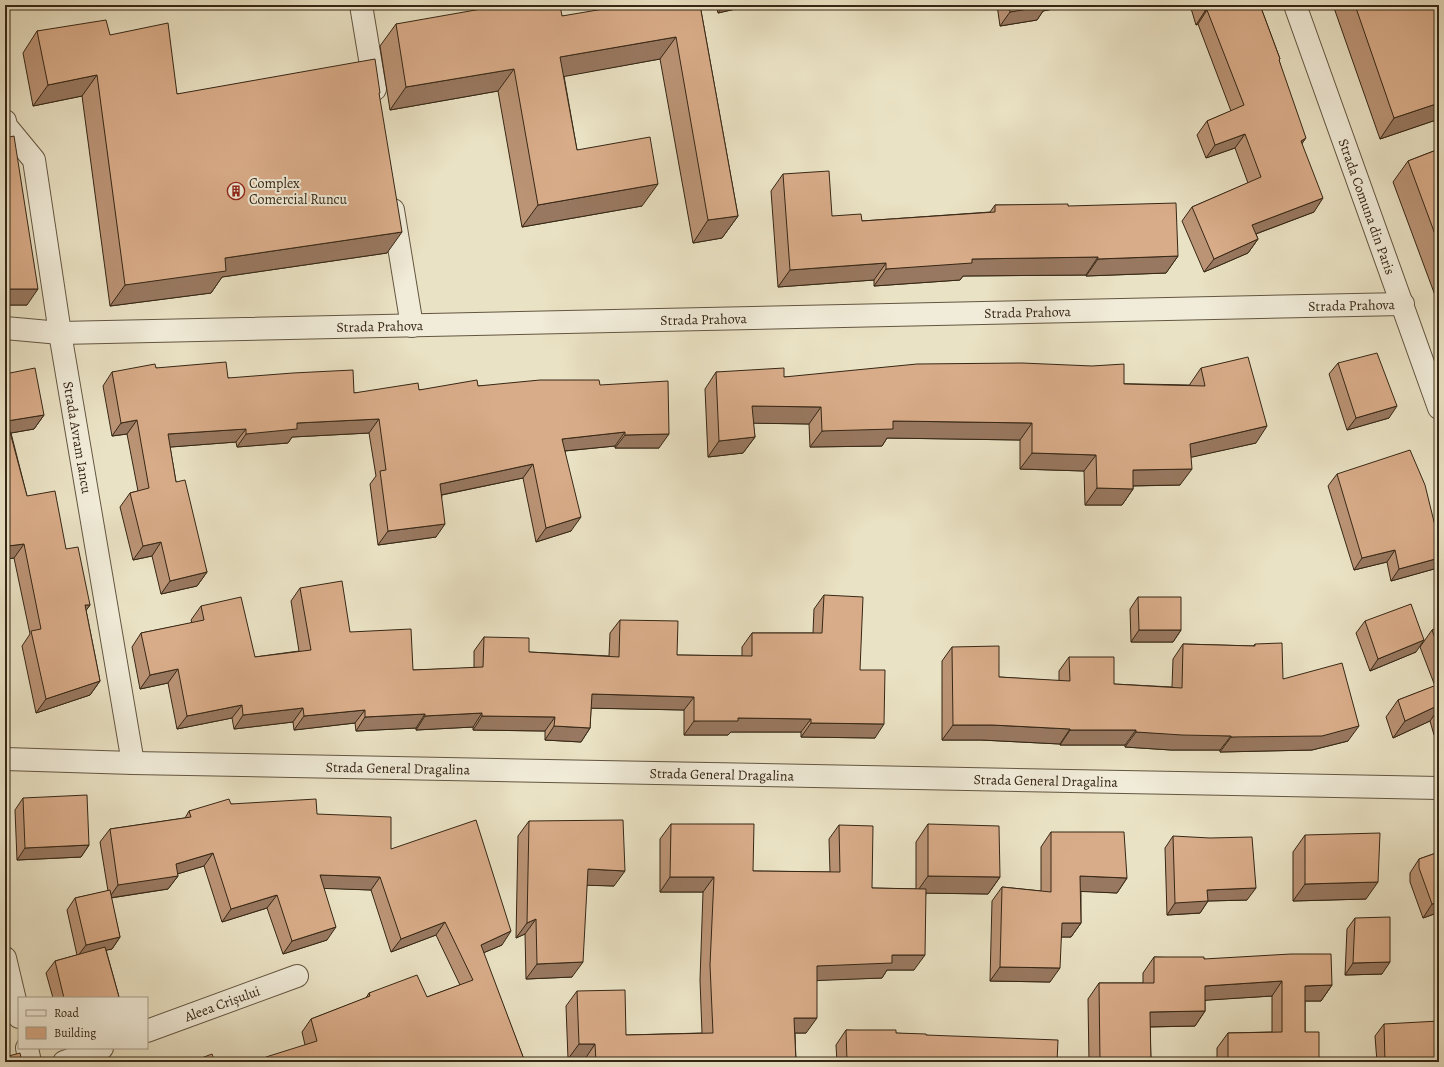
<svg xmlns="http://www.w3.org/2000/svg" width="1444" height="1067" font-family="Alegreya,serif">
<rect width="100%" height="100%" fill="#eae2c4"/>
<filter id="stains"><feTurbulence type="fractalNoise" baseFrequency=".005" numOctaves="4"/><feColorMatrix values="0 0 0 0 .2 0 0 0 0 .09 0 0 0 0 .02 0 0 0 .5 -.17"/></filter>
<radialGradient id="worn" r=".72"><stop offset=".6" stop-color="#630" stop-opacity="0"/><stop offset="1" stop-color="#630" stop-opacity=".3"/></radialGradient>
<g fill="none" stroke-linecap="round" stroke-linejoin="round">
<defs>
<g id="minor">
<path d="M361 5 375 89"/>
<path id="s1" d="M1295 5 1439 408"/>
<path id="s2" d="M5 121 6 126 34 160 60 333 133 763"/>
<path d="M393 210 412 326"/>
<path id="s3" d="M5 328 60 333 1403 304"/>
<path id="s4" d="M5 759 133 763 1439 788"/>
<path d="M5 958 19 1017"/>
<path id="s5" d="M147 1031 297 976"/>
<path d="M27 1048 30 1062"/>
<path d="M64 1062 102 1048"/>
</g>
</defs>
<use href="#minor" stroke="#635641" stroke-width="24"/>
<use href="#minor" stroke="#f1ecd9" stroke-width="22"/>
</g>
<g fill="#bb9476" stroke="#362715">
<path d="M700 5 738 216 722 238 693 243 660 59 564 76 577 150 642 206 522 227 498 91 390 110 380 46 396 24 562 16Z"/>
<path d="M716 5H753L718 13Z"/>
<path d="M997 5H1072L1043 11 1037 20 1000 26Z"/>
<path d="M1190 5H1260L1280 59 1279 60 1302 144 1314 212 1256 234 1258 239 1248 253 1204 272 1182 221 1192 207 1248 183 1235 148 1206 158 1197 135 1207 121 1231 111 1198 24 1196 25Z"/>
<path d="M1333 5H1439V119L1380 139Z"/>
<path d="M37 31 110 35 177 94 379 95 387 253 222 277 211 293 110 306 82 96 33 106 23 53Z"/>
<path d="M5 138 27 305H5Z"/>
<path d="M1439 149V306L1393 182 1408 161Z"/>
<path d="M783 174 832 216 862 221 990 212 995 205 1068 206 1178 256 1166 273 1086 276V275L963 276 960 280 874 286V280L778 287 771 191Z"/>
<path d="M1338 363 1389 418 1347 430 1329 374Z"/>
<path d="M156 368 228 378 354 393 419 390 478 386 600 385 659 448H615V446L565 451 571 531 536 542 523 478 442 495 436 537 378 545 370 484 376 476 369 433 292 437 288 443 237 447 236 442 170 447 176 482 207 572 197 586 161 594 152 556 133 560 120 507 130 493 138 491 127 434 112 436 103 386 112 372Z"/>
<path d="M1201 368 1256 443 1191 457 1180 485 1133 486V489L1122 505H1085L1084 471 1020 469V440L887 438 882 446 810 447 809 424 753 423 755 437 743 453 708 457 705 389 716 372 784 377 1190 385V384Z"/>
<path d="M5 374 44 415 34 429 11 433 27 496 66 549 90 605 86 610 100 681 90 695 36 713 22 646 30 634 14 558 5 559Z"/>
<path d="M1337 474 1439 542V562L1434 569 1391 581 1387 562 1354 570 1328 486Z"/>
<path d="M300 588 350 632 413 670 474 668V651L484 637 529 652 609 656 610 633 620 620 677 655 742 656V647L752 633H813L814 609 824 595 860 670 875 738 801 737V732H731L728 735H684V710L591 708 590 728 581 742 545 740V731L473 730V727L416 730V728L356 731 355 723 294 730 293 722 234 729 232 718 177 729 168 683 140 689 132 647 141 633 192 623 191 620 201 606 255 657 299 651 291 601Z"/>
<path d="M1138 597 1181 630 1173 642H1131L1130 609Z"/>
<path d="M1365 621 1416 652 1370 671 1356 633Z"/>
<path d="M1439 627V733L1434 735 1430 721 1393 738 1386 717 1398 700 1435 686 1420 647 1432 630Z"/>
<path d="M1183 644 1253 646 1255 644 1283 679 1348 741 1312 750 1220 752V750H1171L1125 747V745H1060V744L981 740H942V661L952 647 999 677 1059 681V671L1069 657 1114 684 1172 687 1173 659Z"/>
<path d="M23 798 89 845 81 857 17 860 15 810Z"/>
<path d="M231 804 317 814 391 849 502 945 483 953 525 1062 305 1045 302 1032 311 1019 366 998 369 993 427 997 460 985 436 935 391 952 371 890 324 888 327 940 283 954 267 908 222 922 204 866 177 874 178 876 168 889 111 898 120 937 112 949 106 950 119 997 118 998H53L46 973 55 961 77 955 67 910 75 898 108 891 100 842 110 829 185 818 189 811Z"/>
<path d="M529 821 614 886 587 885 572 977 526 979 525 934 516 938 518 836Z"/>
<path d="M671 824 753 871 830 872 829 839 839 825 872 888 916 889V842L928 824 1000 877 988 894 926 893 914 970H887L882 978 817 980 806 1033H795L796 1062H585V1059H568L566 1006 577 991 626 1035 702 1033 700 980 703 892H660V839Z"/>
<path d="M1051 832 1127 878 1117 893 1081 891V923L1071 937H1061L1050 982 990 981 992 901 1002 887 1041 891V847Z"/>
<path d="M1305 835 1366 899 1293 901V852Z"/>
<path d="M1173 836 1247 900 1208 901 1200 913 1167 915 1165 848Z"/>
<path d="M1439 852V918L1437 913 1423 918 1410 882V873L1419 859Z"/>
<path d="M1355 918 1382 974 1345 975 1347 929Z"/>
<path d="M1154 957 1204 959 1332 985 1321 1001H1305V1032L1319 1062H1217V1048L1228 1033 1272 1032V996L1205 1000V1011L1195 1026 1150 1027 1151 1062H1089L1088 999 1099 983H1143V973Z"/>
<path d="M1384 1024 1439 1062H1377L1375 1036Z"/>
<path d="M846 1030 926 1035 1057 1062H837L836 1045Z"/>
<path d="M266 1057 268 1062H263Z"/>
</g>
<g fill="#987860" stroke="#362715">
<path d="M724 5H753L718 13Z"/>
<path d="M1041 5H1072L1043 11 1037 20 1000 26 1010 12Z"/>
<path d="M1207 10 1198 24 1196 25 1205 11Z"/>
<path d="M676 37 660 59 545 80 560 57Z"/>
<path d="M514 69 498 91 390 110 406 87Z"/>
<path d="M97 75 82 96 33 106 48 85Z"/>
<path d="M1439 103V119L1380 139 1394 118Z"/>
<path d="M1245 134 1235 148 1206 158 1215 145Z"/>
<path d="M1306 138 1296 152 1301 141Z"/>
<path d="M658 184 642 206 522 227 538 205Z"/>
<path d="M1323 198 1314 212 1242 239 1252 225Z"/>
<path d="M738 216 722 238 693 243 708 220Z"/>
<path d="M402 232 387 253 222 277 211 293 110 306 125 285 225 258Z"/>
<path d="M1258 239 1248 253 1204 272 1214 259Z"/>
<path d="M1178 256 1166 273 1086 276 1098 259Z"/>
<path d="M1098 257 1086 275 963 276 960 280 874 286 886 269 972 259Z"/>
<path d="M886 263 874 280 778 287 790 270Z"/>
<path d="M8 289H38L27 305H5V293Z"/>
<path d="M752 406 821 407 809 424 740 423Z"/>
<path d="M1397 406 1389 418 1347 430 1356 418Z"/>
<path d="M44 415 34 429 5 434 7 421Z"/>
<path d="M379 419 369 433 292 437 288 443 237 447 246 434 297 423Z"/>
<path d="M137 420 127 434 112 436 121 423Z"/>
<path d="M893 421 1032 423 1020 440 887 438 882 446 810 447 822 431Z"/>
<path d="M1267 426 1256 443 1179 460 1190 444Z"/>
<path d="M246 429 236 442 158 448 168 434Z"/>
<path d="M625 432 615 446 553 452 562 439Z"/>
<path d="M669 434 659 448H615L625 435Z"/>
<path d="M755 437 743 453 708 457 719 441Z"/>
<path d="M1032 453 1096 455 1084 471 1020 469Z"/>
<path d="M533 464 523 478 431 497 440 484Z"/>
<path d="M1192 469 1180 485 1121 486 1133 470Z"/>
<path d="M1097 488 1133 489 1122 505H1085Z"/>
<path d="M581 517 571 531 536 542 546 528Z"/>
<path d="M445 524 436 537 378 545 388 531Z"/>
<path d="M161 542 152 556 133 560 143 546Z"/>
<path d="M24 544 14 558 5 559V550L8 546Z"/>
<path d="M1395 550 1387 562 1354 570 1362 558Z"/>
<path d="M1439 558V562L1434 569 1391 581 1399 569Z"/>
<path d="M207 572 197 586 161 594 170 581Z"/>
<path d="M85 605H90L80 619Z"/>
<path d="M1139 630H1181L1173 642H1131Z"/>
<path d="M1424 640 1416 652 1370 671 1378 659Z"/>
<path d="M178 669 168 683 140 689 150 675Z"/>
<path d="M100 681 90 695 36 713 46 699Z"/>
<path d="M592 694 694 697 684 710 582 708Z"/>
<path d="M242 705 232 718 177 729 187 716Z"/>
<path d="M1439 705V708L1430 721 1393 738 1405 721Z"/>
<path d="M303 708 293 722 234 729 243 715Z"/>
<path d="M365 710 355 723 294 730 304 716Z"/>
<path d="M482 713 473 727 416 730 425 716Z"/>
<path d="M425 714 416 728 356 731 365 717Z"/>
<path d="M482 716 555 717 545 731 473 730Z"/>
<path d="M738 718 811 719 801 732H731L728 735H684L694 721Z"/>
<path d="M811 723 884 724 875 738 801 737Z"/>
<path d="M953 725H992L1070 729 1060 744 981 740H942Z"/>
<path d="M554 726 590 728 581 742 545 740Z"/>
<path d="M1359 726 1348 741 1312 750 1220 752 1231 737Z"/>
<path d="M1439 728V733L1434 735Z"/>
<path d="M1070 730H1136L1125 745H1060Z"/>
<path d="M1136 732 1231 736 1220 750H1171L1125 747Z"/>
<path d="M89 845 81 857 17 860 25 848Z"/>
<path d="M213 853 204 866 167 877 178 876 168 889 109 898 118 885 176 864Z"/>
<path d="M588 869 625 871 614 886 577 885Z"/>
<path d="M320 875 380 877 371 890 311 888Z"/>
<path d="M928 876 1000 877 988 894 916 893Z"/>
<path d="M1080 876 1127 878 1117 893 1070 891Z"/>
<path d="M670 877H714L703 892H660Z"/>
<path d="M1378 882 1366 899 1293 901 1305 884Z"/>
<path d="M1256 888 1247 900 1208 901 1200 913 1167 915 1175 903 1207 890Z"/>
<path d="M277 895 267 908 222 922 231 909Z"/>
<path d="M1439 902V910L1437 913 1423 918 1432 904Z"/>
<path d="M536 919 525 934 516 938 527 923Z"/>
<path d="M445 922 436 935 391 952 401 939Z"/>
<path d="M1062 923H1081L1071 937H1052Z"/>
<path d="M336 927 327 940 283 954 292 941Z"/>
<path d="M511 931 502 945 471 958 481 945Z"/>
<path d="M120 937 112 949 77 957 86 945Z"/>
<path d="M892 955H925L914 970H887L882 978 806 981 817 966Z"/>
<path d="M583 962 572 977 526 979 537 964Z"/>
<path d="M1390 962 1382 974 1345 975 1353 963Z"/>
<path d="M1000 967 1060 968 1050 982 990 981Z"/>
<path d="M1282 981 1272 996 1194 1001 1205 986Z"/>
<path d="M1332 985 1321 1001H1294L1305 986Z"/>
<path d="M1205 1011 1195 1026 1140 1027 1150 1012Z"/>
<path d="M794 1018H817L806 1033H784Z"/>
<path d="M579 1044H595L585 1059H568Z"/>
</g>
<g fill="#d9ac89" stroke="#362715">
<path d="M504 5H560L562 16 627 5H700L738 216 708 220 676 37 560 57 577 150 650 137 658 184 538 205 514 69 406 87 396 24Z"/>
<path d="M1009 5H1047V6L1010 12Z"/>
<path d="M1204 5H1260L1280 59 1279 60 1306 138 1301 141 1323 198 1252 225 1258 239 1214 259 1192 207 1261 177 1245 134 1215 145 1207 121 1244 105 1207 10 1205 11Z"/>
<path d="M1355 5H1439V103L1394 118Z"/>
<path d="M106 20 110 35 168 23 177 94 375 59 380 93H379L402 232 225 258 226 271 125 285 97 75 48 85 37 31Z"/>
<path d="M14 136 38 289H8L5 287V138Z"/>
<path d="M1439 149V245L1408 161Z"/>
<path d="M829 171 832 216 861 214 862 221 995 212V205L1068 204V206L1176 203 1178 256 1098 259V257L972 259V263L886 269V263L790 270 783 174Z"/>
<path d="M1377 353 1397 406 1356 418 1338 363Z"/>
<path d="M1248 357 1267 426 1190 444 1192 469 1133 470V489L1097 488 1096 455 1032 453V423L893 421V429L822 431 821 407 752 406 755 437 719 441 716 372 784 368V377L917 364 1022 363 1092 366 1124 364V384L1205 386 1201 368Z"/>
<path d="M226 362 228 378 293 373 353 370 354 393 418 383 419 390 477 380 478 386 540 380H599L600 385 668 381 669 434 625 435V432L562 439 581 517 546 528 533 464 440 484 445 524 388 531 380 471 386 470 379 419 297 423V429L246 434V429L168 434 176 482 185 480 207 572 170 581 161 542 143 546 130 493 149 488 137 420 121 423 112 372 155 364 156 368Z"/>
<path d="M35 368 44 415 7 421 27 496 55 491 66 549 78 547 90 605H85L100 681 46 699 31 631 41 629 24 544 8 546 5 533V374Z"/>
<path d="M1410 450 1425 485 1439 542V558L1399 569 1395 550 1362 558 1337 474Z"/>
<path d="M342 581 350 632 411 629 413 670 483 667 484 637 529 638V652L619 657 620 620 678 621 677 655 752 656V633H822L824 595 863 597 860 670H885L884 724 811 723V719L738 718V721H694V697L592 694 590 728 554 726 555 717 482 716V713L425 716V714L365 717V710L304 716 303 708 243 715 242 705 187 716 178 669 150 675 141 633 204 620 201 606 241 597 255 657 311 650 300 588Z"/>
<path d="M1138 597H1181V630H1139Z"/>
<path d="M1411 604 1424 640 1378 659 1365 621Z"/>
<path d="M1439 627V649L1432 630Z"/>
<path d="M1282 643 1283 679 1342 663 1359 726 1322 736 1231 737V736L1182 735 1136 732V730H1070V729L992 725H953L952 647 999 646V677L1070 681 1069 657H1114V684L1182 688 1183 644 1255 646V644Z"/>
<path d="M1439 684V705L1405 721 1398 700Z"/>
<path d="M87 795 89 845 25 848 23 798Z"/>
<path d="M229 799 231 804 316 799 317 814 391 817V849L476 820 511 931 481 945 525 1062H268L266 1057 317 1041 311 1019 370 996 369 993 417 975 427 997 473 980 445 922 401 939 380 877 320 875 336 927 292 941 277 895 231 909 213 853 176 864 178 876 118 885 110 829 191 817 189 811Z"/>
<path d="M623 820 625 871 588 869 583 962 537 964 536 919 527 923 529 821Z"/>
<path d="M671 824H754L753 871 840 872 839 825 873 826 872 888 926 889 925 955H892V963L817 966V1018H794L796 1062H596L595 1044H579L577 991 625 990 626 1035 713 1033 710 965 714 877H670Z"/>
<path d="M928 824 999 826 1000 877 928 876Z"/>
<path d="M1051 832H1124L1127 878 1080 876 1081 923H1062L1060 968 1000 967 1002 887 1051 892Z"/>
<path d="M1380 833 1378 882 1305 884V835Z"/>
<path d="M1173 836 1210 838 1252 837 1256 888 1207 890 1208 901 1175 903Z"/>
<path d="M1439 852V902L1432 904 1419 868V859Z"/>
<path d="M110 890 120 937 86 945 75 898Z"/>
<path d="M1390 917V962L1353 963 1355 918Z"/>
<path d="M105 947 119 997 114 998H64L55 961Z"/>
<path d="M1291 954H1331L1332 985 1305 986V1032H1319V1062H1228V1033L1282 1032V981L1205 986V1011L1150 1012 1151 1062H1100L1099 983H1154V957H1204V959Z"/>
<path d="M1439 1021V1062H1385L1384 1024Z"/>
<path d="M846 1030H896V1033L926 1034V1035L1058 1040 1057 1062H847Z"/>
<path d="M20 1053 22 1062H5V1057Z"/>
<path d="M212 1054 215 1062H191Z"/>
</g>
<defs>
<symbol id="building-ring" viewBox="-11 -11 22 22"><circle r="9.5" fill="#f1ecd9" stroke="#8f2418" stroke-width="1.5"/><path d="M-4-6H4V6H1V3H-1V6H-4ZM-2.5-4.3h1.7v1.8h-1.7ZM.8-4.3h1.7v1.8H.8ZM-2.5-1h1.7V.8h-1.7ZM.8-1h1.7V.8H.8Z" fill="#8f2418"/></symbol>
</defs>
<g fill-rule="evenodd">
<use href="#building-ring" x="226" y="181" width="20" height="20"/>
</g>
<g text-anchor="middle" stroke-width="4" stroke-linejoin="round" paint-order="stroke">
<g font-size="14" fill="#362715" stroke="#f1ecd9" text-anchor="start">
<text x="249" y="188">Complex<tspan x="249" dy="16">Comercial Runcu</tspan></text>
</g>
<g font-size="14" fill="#362715" stroke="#f1ecd9">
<text dy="5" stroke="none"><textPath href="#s1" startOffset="214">Strada Comuna din Paris</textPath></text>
<text dy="5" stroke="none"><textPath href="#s3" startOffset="1347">Strada Prahova</textPath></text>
<text dy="5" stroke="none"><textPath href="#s3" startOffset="1023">Strada Prahova</textPath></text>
<text dy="5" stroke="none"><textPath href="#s3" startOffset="699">Strada Prahova</textPath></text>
<text dy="5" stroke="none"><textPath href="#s3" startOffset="375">Strada Prahova</textPath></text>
<text dy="5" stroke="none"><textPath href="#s2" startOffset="330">Strada Avram Iancu</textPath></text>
<text dy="5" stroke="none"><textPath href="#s4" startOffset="393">Strada General Dragalina</textPath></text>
<text dy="5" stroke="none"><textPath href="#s4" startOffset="717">Strada General Dragalina</textPath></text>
<text dy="5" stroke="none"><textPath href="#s4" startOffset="1041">Strada General Dragalina</textPath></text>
<text dy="5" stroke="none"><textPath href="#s5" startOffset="80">Aleea Crișului</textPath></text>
</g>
</g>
<rect width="1444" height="1067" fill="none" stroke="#eae2c4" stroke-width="20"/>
<rect x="6" y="6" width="1432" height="1055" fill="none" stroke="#362715" stroke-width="2"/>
<rect x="10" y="10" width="1424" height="1047" fill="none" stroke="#362715"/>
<rect x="18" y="997" width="130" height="52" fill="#f1ecd9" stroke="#a69d8b"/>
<rect x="26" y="1010" width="20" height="6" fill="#f1ecd9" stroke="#a69d8b"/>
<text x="54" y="1017" font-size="12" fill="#362715">Road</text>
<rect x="26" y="1027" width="20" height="12" fill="#d9ac89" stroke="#a69d8b"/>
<text x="54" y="1037" font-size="12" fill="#362715">Building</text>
<rect width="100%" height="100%" filter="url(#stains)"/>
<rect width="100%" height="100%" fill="url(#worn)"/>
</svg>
